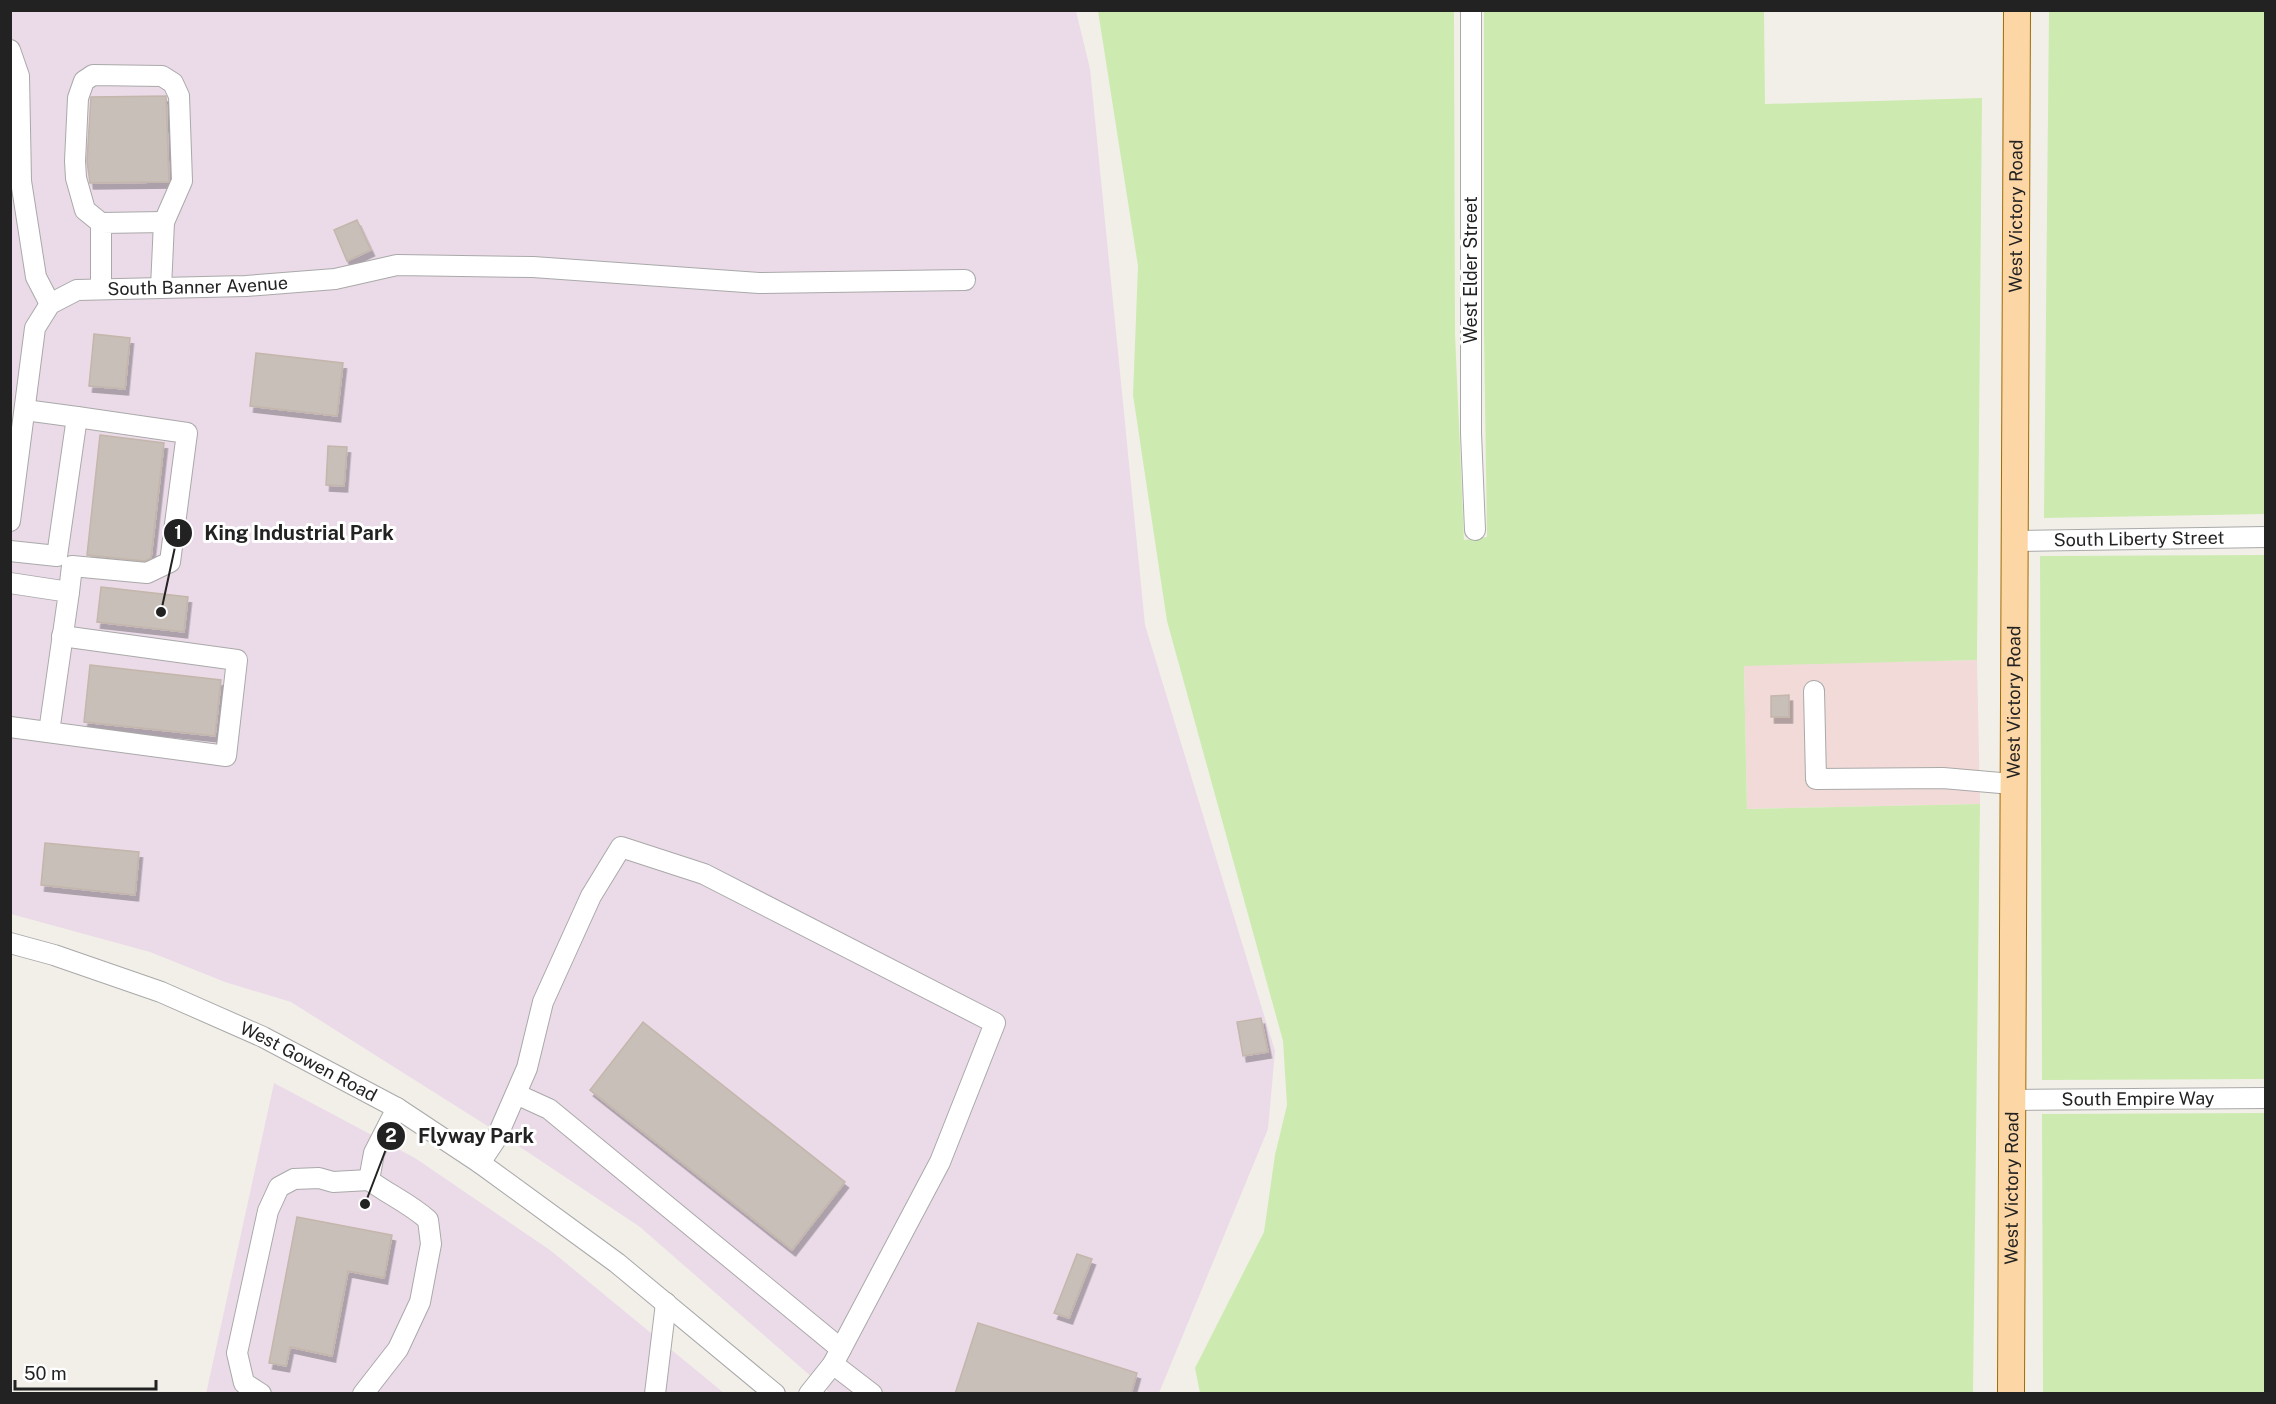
<svg xmlns="http://www.w3.org/2000/svg" width="2276" height="1404" font-family="'Public Sans',sans-serif">
<defs>
<filter id="shadow"><feDropShadow dx="3.5" dy="6" stdDeviation="0" flood-color="#0004"/></filter>
</defs>
<rect width="100%" height="100%" fill="#f2efe9"/>
<path fill="#f2dad9" d="M1977 660 1980 804 1747 809 1744 665Z"/>
<g fill="#ebdbe8">
<path d="M11 11H1076L1090 69 1145 625 1275 1051 1268 1129 1159 1393H830L640 1227 505 1137 291 1002 225 982 150 952 11 914Z"/>
<path d="M274 1083 415 1158 550 1250 724 1393 206 1394Z"/>
</g>
<g fill="#cdebb0">
<path d="M1098 11H1454L1455 334 1464 540 1487 537 1484 333V11H1764L1765 104 1982 98 1977 660 1744 666 1747 809 1980 804 1973 1393H1200L1195 1368 1264 1232 1275 1155 1287 1105 1283 1041 1167 621 1133 395 1138 266Z"/>
<path d="M2049 11H2265V514L2044 518Z"/>
<path d="M2265 555V1079L2042 1080 2040 556Z"/>
<path d="M2265 1113V1393H2043L2042 1114Z"/>
</g>
<g fill="#c7bfb8" stroke="#c4b6ab" stroke-width="1.5" filter="url(#shadow)">
<path d="M166 96 169 182 90 183 87 161 91 97Z"/>
<path d="M357 220 371 250 347 261 334 230Z"/>
<path d="M94 334 130 338 125 389 89 386Z"/>
<path d="M256 353 343 363 337 416 250 406Z"/>
<path d="M100 435 164 443 151 558 145 561 87 555Z"/>
<path d="M328 446 347 447 344 486 326 485Z"/>
<path d="M101 587 188 597 184 632 97 622Z"/>
<path d="M90 665 221 680 215 736 84 722Z"/>
<path d="M1789 695V717H1771V696Z"/>
<path d="M45 843 139 852 135 895 41 885Z"/>
<path d="M1261 1018 1268 1052 1243 1056 1237 1022Z"/>
<path d="M643 1022 845 1182 792 1250 590 1090Z"/>
<path d="M297 1217 392 1235 384 1278 348 1271 332 1356 290 1347 286 1366 269 1363Z"/>
<path d="M1077 1254 1092 1259 1069 1318 1054 1313Z"/>
<path d="M978 1323 1137 1373 1131 1394H955Z"/>
</g>
<g fill="none" stroke-linecap="round" stroke-linejoin="round">
<defs>
<g id="minor">
<path d="M1471 10V433L1475 530"/>
<path d="M10 50 19 76 21 181 36 277 50 304"/>
<path d="M101 223 85 210 76 178 75 161 78 98 84 81 93 75 162 76 173 83 179 96 182 181 164 222"/>
<path d="M101 289V223L164 222 161 288"/>
<path d="M25 410 77 417"/>
<path id="s1" d="M10 521 35 328 50 304 77 290 246 286 335 279 397 265 533 267 759 283 965 280"/>
<path id="s2" d="M2013 541 2266 537"/>
<path d="M10 551 57 556 77 417 187 433 170 562 147 573 72 566 69 592"/>
<path d="M10 583 69 592 49 732"/>
<path d="M1814 691 1816 779 1943 778 2012 784"/>
<path d="M10 727 226 756 237 660 62 636"/>
<path id="s3" d="M10 943 54 955 161 992 263 1037 397 1108 480 1163 617 1263 775 1394"/>
<path d="M516 1094 549 1109 841 1349"/>
<path id="s4" d="M2012 1100 2266 1098"/>
<path d="M480 1163 496 1139 527 1068 543 1002 591 896 621 847 704 874 995 1023 940 1162 833 1364"/>
<path d="M369 1180 374 1153 397 1108"/>
<path d="M261 1394 244 1383 237 1353 268 1211 279 1187 294 1179 319 1178 333 1182 369 1180C389 1195 409 1203 428 1220L431 1244 420 1302 398 1349 363 1394"/>
<path d="M655 1394 666 1303"/>
<path d="M809 1394 833 1364 872 1394"/>
</g>
<g id="major">
<path id="s5" d="M2011 1394 2017 10"/>
</g>
</defs>
<use href="#minor" stroke="#a9a9a9" stroke-width="22"/>
<use href="#major" stroke="#a06b00" stroke-width="28"/>
<use href="#minor" stroke="#fff" stroke-width="20"/>
<use href="#major" stroke="#fcd6a4" stroke-width="26"/>
</g>
<g text-anchor="middle" stroke-width="6" stroke-linejoin="round" paint-order="stroke">
<g font-size="18" fill="#222" stroke="#fff">
<text dy="6" stroke="none"><textPath href="#s5" startOffset="1178">West Victory Road</textPath></text>
<text transform="translate(1471 270) rotate(-90)" y="6">West Elder Street</text>
<text dy="6" stroke="none"><textPath href="#s1" startOffset="374">South Banner Avenue</textPath></text>
<text dy="6" stroke="none"><textPath href="#s2" startOffset="126">South Liberty Street</textPath></text>
<text dy="6" stroke="none"><textPath href="#s5" startOffset="692">West Victory Road</textPath></text>
<text dy="6" stroke="none"><textPath href="#s3" startOffset="322">West Gowen Road</textPath></text>
<text dy="6" stroke="none"><textPath href="#s4" startOffset="126">South Empire Way</textPath></text>
<text dy="6" stroke="none"><textPath href="#s5" startOffset="206">West Victory Road</textPath></text>
</g>
</g>
<path fill="none" stroke="#222" stroke-width="2" d="M161 612L178 533M365 1204L391 1136"/>
<g fill="#222" stroke="#fff" stroke-width="2">
<circle cx="161" cy="612" r="6"/>
<circle cx="365" cy="1204" r="6"/>
<circle cx="178" cy="533" r="15"/>
<circle cx="391" cy="1136" r="15"/>
</g>
<g font-size="18" text-anchor="middle" font-weight="bold" fill="#fff">
<text x="178" y="539">1</text>
<text x="391" y="1142">2</text>
</g>
<g font-size="20" text-anchor="middle" font-weight="bold" fill="#222" stroke="#fff" stroke-width="6" stroke-linejoin="round" paint-order="stroke">
<text x="299" y="540">King Industrial Park</text>
<text x="476" y="1143">Flyway Park</text>
</g>
<rect width="2276" height="1404" fill="none" stroke="#222222" stroke-width="24"/>
<path d="M15 1380v9h141v-9" fill="none" stroke="#222222" stroke-width="3"/>
<text x="24" y="1380" font-size="18" fill="#222222" stroke="#ffffff" stroke-width="4.5" paint-order="stroke">50 m</text>
</svg>
